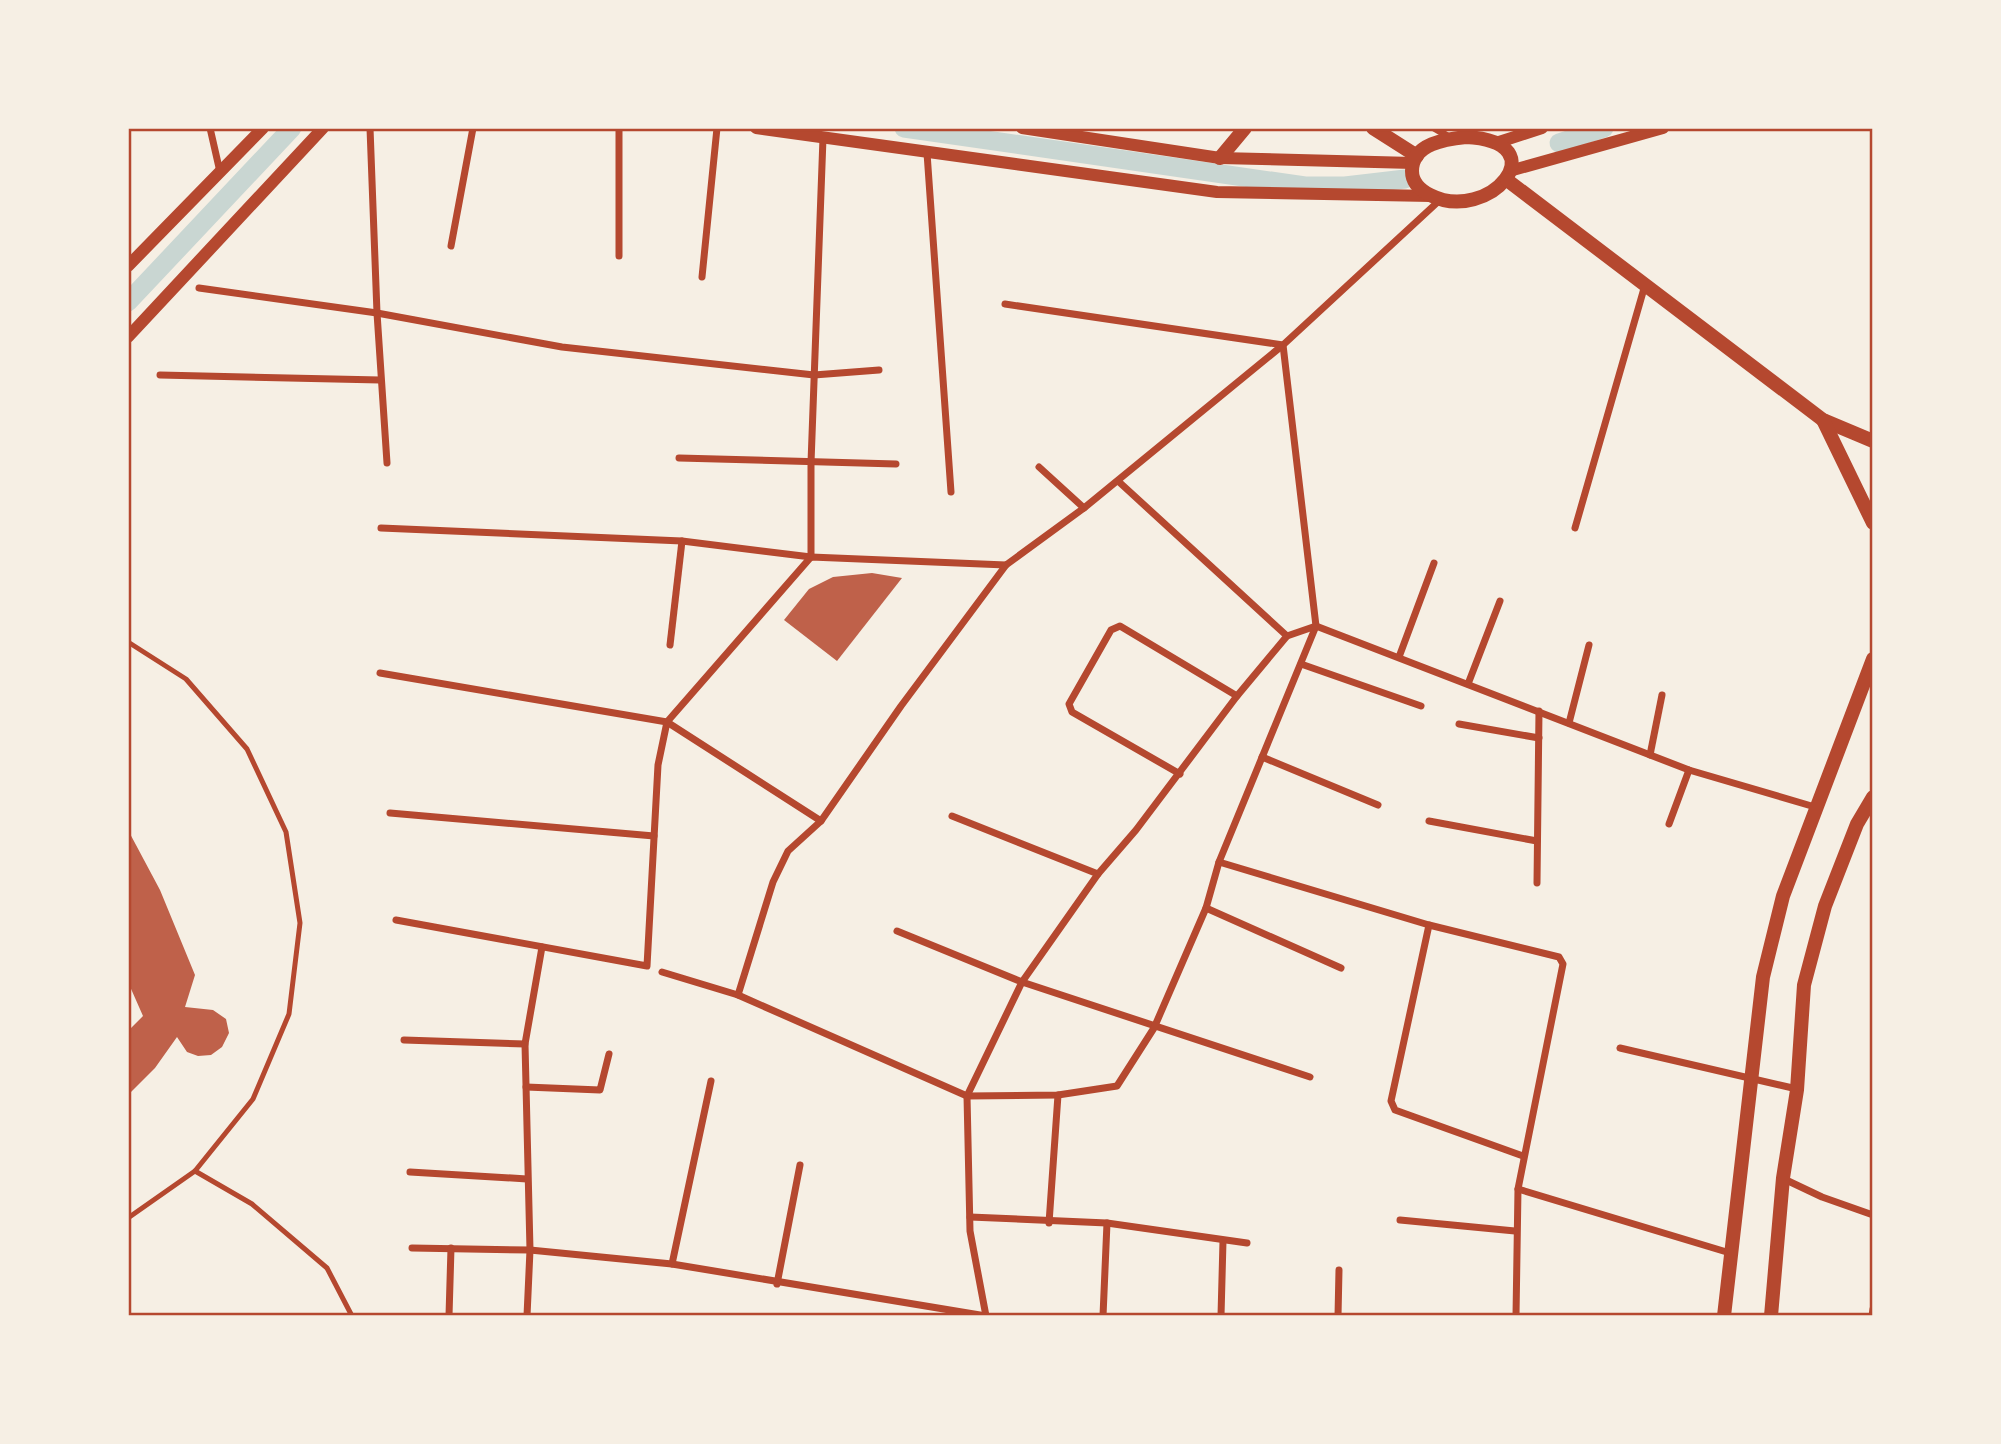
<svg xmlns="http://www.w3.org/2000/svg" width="2001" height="1444" font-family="Signika,sans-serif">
<rect width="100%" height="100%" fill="#f6efe4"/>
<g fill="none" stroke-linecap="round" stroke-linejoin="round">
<g stroke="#c9d6d2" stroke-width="19">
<path d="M904 128 1305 186H1345L1405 179"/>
<path d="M1559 143 1604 128"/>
<path d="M128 302 292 128"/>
</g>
</g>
<g fill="#bf614a">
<path d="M872 573 902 578 837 661 784 620 809 589 833 577Z"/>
<path d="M128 830 160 890 195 975 185 1007 213 1010 226 1019 229 1033 222 1047 211 1055 198 1056 187 1052 177 1037 155 1068 128 1095V1031L143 1016 128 982Z"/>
</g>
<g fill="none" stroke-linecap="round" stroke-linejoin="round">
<g stroke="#b5482f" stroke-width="5">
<path d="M128 642 186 679 247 749 286 832 300 923 289 1014 253 1099 195 1171 128 1218"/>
<path d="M195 1171 252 1204 327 1268 352 1316"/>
</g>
<g stroke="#b5482f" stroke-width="7">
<path d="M210 128 220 172"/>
<path d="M370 128 377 313 387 463"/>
<path d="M1434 128 1451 138"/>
<path d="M927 153 951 492"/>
<path d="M451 246 473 128"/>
<path d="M619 256V128"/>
<path d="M702 277 717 128"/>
<path d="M199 288 377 313 562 347 814 375 879 370"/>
<path d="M160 375 380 380"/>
<path d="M679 458 896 464"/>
<path d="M1039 467 1084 508"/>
<path d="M1118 481 1287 636"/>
<path d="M381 528 682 541 811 557V463L823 138"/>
<path d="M1575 528 1645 285"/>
<path d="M670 645 682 541"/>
<path d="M1399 657 1434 563"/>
<path d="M1301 664 1421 706"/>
<path d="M380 673 667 722 821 821"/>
<path d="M1468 684 1500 601"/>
<path d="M1569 723 1589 645"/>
<path d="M1459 724 1539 738"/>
<path d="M1650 755 1662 695"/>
<path d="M1262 757 1378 805"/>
<path d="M1180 774 1072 712 1069 704 1111 630 1120 626 1237 696"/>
<path d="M390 813 654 836"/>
<path d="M952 816 1098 874"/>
<path d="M1429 821 1537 841"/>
<path d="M1669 824 1689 770"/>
<path d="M1219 862 1429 925 1559 957 1563 964 1518 1189 1516 1316"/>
<path d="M1537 883 1539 711"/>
<path d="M1206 908 1341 968"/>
<path d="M396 920 647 966 658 765 667 722 811 557 1006 565 1084 508 1283 345 1441 199"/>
<path d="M1429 925 1391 1101 1395 1110 1523 1156"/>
<path d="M897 931 1022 982 1310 1077"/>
<path d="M662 972 738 995 773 882 788 851 821 821 901 706 1006 565"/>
<path d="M738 995 967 1096 1058 1095 1117 1086 1154 1028 1206 908 1219 862 1316 626 1283 345 1005 304"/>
<path d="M404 1040 525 1044"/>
<path d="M1620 1048 1797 1089"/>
<path d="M526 1087 600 1090 609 1054"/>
<path d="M410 1172 527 1179"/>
<path d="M1784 1179 1822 1197 1873 1215"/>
<path d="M1518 1189 1730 1253"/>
<path d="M970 1217 1107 1223 1247 1243"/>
<path d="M1400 1220 1515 1231"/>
<path d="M1049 1223 1058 1095"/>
<path d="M412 1248 530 1250 672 1264 986 1316"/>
<path d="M672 1264 711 1081"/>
<path d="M777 1284 800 1165"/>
<path d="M449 1316 451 1248"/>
<path d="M527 1316 530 1250 525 1044 542 947"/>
<path d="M986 1316 970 1231 967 1096 1022 982 1098 874 1136 830 1237 696 1287 636 1316 626 1689 770 1815 807"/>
<path d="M1103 1316 1107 1223"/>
<path d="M1221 1316 1223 1241"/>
<path d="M1338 1316 1339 1270"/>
<path d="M1872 1316 1873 1309"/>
</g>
<g stroke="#b5482f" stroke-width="12">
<path d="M756 128 1217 192 1431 196"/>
<path d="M1022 128 1220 158 1413 163"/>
<path d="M1499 142 1542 128"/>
<path d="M1513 170 1663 128"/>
<path d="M128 266 263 128"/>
<path d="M128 337 323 128"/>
</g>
<g stroke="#b5482f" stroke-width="14">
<path d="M1373 128 1417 156"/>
<path d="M1466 137C1560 142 1489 225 1430 195 1420 190 1412 182 1412 171 1412 143 1447 139 1466 137Z"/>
<path d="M1220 158 1245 128"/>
<path d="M1507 180 1823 420 1873 441"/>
<path d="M1823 420 1873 523"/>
<path d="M1724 1316 1763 977 1783 896 1873 659"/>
<path d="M1771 1316 1783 1178 1797 1090 1804 985 1825 906 1857 824 1873 797"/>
</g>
</g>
<rect width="2001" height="1444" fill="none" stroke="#f6efe4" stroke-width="259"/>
<rect x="130" y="130" width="1741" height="1184" fill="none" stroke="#b5482f" stroke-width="2.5"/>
</svg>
